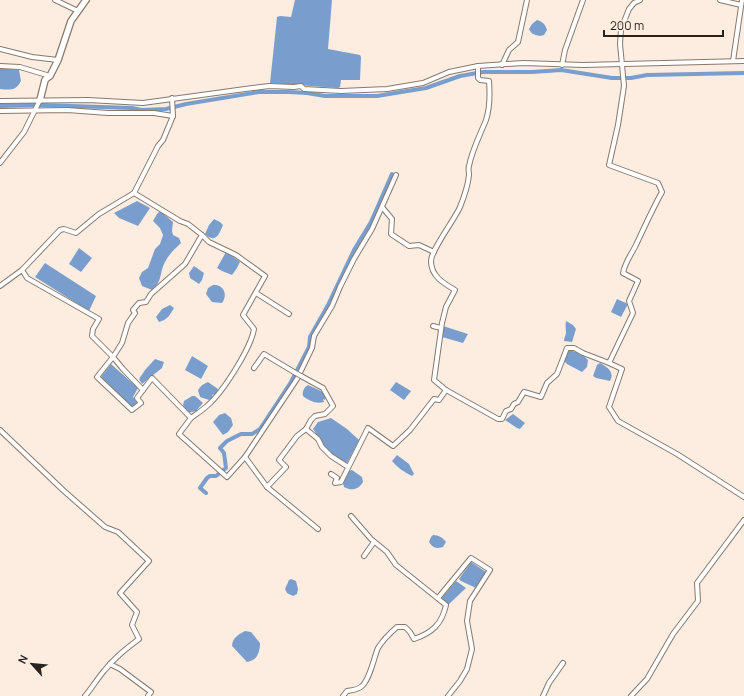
<svg xmlns="http://www.w3.org/2000/svg" width="744" height="696" font-family="Manrope,sans-serif">
<rect width="100%" height="100%" fill="#fdede0"/>
<g fill="#799ece">
<path d="M295 0H332L328 49 360 55 361 57 360 80H341L340 87 338 88 270 83 277 17 280 16 291 17Z"/>
<path d="M537 20C543 22 545 24 547 30L544 35 540 36C535 35 531 34 529 29L532 24Z"/>
<path d="M0 68 19 70 21 81C16 91 10 90 0 89Z"/>
<path d="M137 201 150 208 138 226 119 218 114 213Z"/>
<path d="M160 211 173 222 172 231 173 235 179 238 181 243C175 249 169 254 165 262 159 273 163 281 152 290L142 286 139 278 142 272 148 268 155 249 160 244 163 235 160 228 153 221 157 214Z"/>
<path d="M214 219 220 222 223 225C219 234 216 244 205 234L209 225Z"/>
<path d="M79 248 92 258 81 272 69 264Z"/>
<path d="M226 252 232 256 240 262 237 268 232 275 222 271 217 268Z"/>
<path d="M45 263 96 296 89 311 35 277Z"/>
<path d="M194 266 204 273 202 280 199 284 190 278 189 273Z"/>
<path d="M213 285C224 284 228 295 222 303L212 302 206 294 208 288Z"/>
<path d="M617 299 628 304 621 317 611 312Z"/>
<path d="M170 305 174 308C170 315 167 320 159 322L156 317 162 309Z"/>
<path d="M566 321 573 325 576 329 572 342 564 341C564 337 566 336 566 332 566 329 565 325 566 321Z"/>
<path d="M443 326 468 334 463 343 442 337Z"/>
<path d="M568 351C575 350 583 355 588 360L587 367 582 372 567 364 564 361Z"/>
<path d="M192 356 208 366 201 379 185 370Z"/>
<path d="M155 359 164 362 162 368 142 384 139 379 145 370Z"/>
<path d="M600 363C607 367 615 372 610 381L596 378 593 376 597 365Z"/>
<path d="M111 364 138 388 133 397 137 403 132 407 101 377Z"/>
<path d="M208 382 218 389 216 394 212 395 213 397 209 400 200 397 198 390 202 385Z"/>
<path d="M396 382 411 391 404 400 390 390Z"/>
<path d="M308 385 321 391 326 395 325 400 323 399 324 402C316 404 309 401 303 396 302 392 304 387 308 385Z"/>
<path d="M192 396H195L203 403 196 411 188 413 183 405 184 401Z"/>
<path d="M225 413 231 418 233 425 228 432 223 435 213 422 219 415Z"/>
<path d="M513 414 525 423 520 429 517 428 505 420Z"/>
<path d="M331 418 347 429 359 440 347 463 338 459 328 451 313 429 318 422Z"/>
<path d="M397 455 409 464 414 474 412 476C404 472 398 468 392 461Z"/>
<path d="M352 470 362 477 363 482C358 490 352 491 344 487L343 483 349 471Z"/>
<path d="M433 535C439 535 443 538 446 542L443 547C436 549 433 548 429 542L431 537Z"/>
<path d="M471 562 486 572 476 588 461 581 459 579Z"/>
<path d="M291 579 296 581 298 589 297 594 293 596 287 593 285 589 289 580Z"/>
<path d="M456 581 466 588 448 605 441 599Z"/>
<path d="M245 631 251 632 260 643C260 652 257 661 247 662L232 646C232 638 239 634 245 631Z"/>
</g>
<g fill="none" stroke-linecap="round" stroke-linejoin="round">
<g stroke="#799ece" stroke-width="4">
<path d="M40 105 132 108 142 110 166 109 186 104 259 92H289L307 93 325 96H377L426 88 460 76 483 72H532L561 70 612 78H631L647 75 744 73"/>
<path d="M0 106 36 105"/>
<path d="M206 493 200 488 207 478 210 476H216L226 468 224 453 220 448 227 441 241 434H252L260 429 291 382 309 347 310 337 328 305 354 250 371 222 392 174"/>
</g>
<defs>
<g id="minor">
<path d="M55 0 78 11"/>
<path d="M720 0 741 5"/>
<path d="M0 49 32 57 58 60"/>
<path d="M733 61 742 0"/>
<path d="M502 65 509 50 518 42 527 0"/>
<path d="M562 65 565 50 583 0"/>
<path d="M0 66 20 67 50 76"/>
<path d="M0 101 88 100 143 103 245 89 269 86 294 87 301 86 304 89 341 91 387 89 423 83 449 72 478 66 523 63 583 65 744 61"/>
<path d="M0 111 67 110 108 113H154L173 116"/>
<path d="M0 163 24 132 40 100"/>
<path d="M134 193 180 221 188 224 202 235 185 264 151 294 146 302 139 303 133 310 135 313 128 323 122 343 113 357 123 369 143 390"/>
<path d="M382 207 392 219 391 234 409 246 419 245 434 252"/>
<path d="M22 270 27 278 99 319 93 329 92 336 113 357 97 377 132 410 141 403 137 398 152 378 191 418 179 434 227 477 245 457 297 379 312 348 314 336 332 306 340 287 354 259 372 229 396 175"/>
<path d="M0 286 22 270 60 230 64 229 76 233 99 214 134 193 158 146 163 140 173 116 172 98"/>
<path d="M256 293 289 314"/>
<path d="M433 326 441 328"/>
<path d="M609 363 622 369 609 407 618 421 677 454 744 497"/>
<path d="M254 368 264 354 294 372"/>
<path d="M446 390 498 419H502L506 411 511 409 514 404 518 402 524 392 541 397 547 383 557 374 567 348H574L583 353 609 363 633 313 629 301 638 281 623 273C625 262 631 255 636 245 644 228 652 210 662 192L658 183 609 165 618 125 624 86 620 44 621 29 629 9 634 3 640 0"/>
<path d="M191 418C196 414 203 410 208 405 223 392 251 348 254 329L243 315 265 276 236 255 209 242 202 235"/>
<path d="M306 429 318 439 322 447 331 456 348 467"/>
<path d="M0 430 64 491 105 527 118 532 149 561 120 593 137 612 132 625 139 639C126 649 114 658 104 671 97 679 92 688 85 696"/>
<path d="M245 457 267 487 286 467 279 460 297 436 306 429 311 420 315 416 325 414 333 406 323 388 301 376"/>
<path d="M331 474 337 478 335 483 341 482 368 428 393 446 410 430 434 399 439 400 446 390 434 380 442 323 446 307 455 290C443 283 431 276 431 261 431 250 455 219 460 207 464 197 468 186 469 175 469 172 468 169 469 166 472 150 480 135 486 120 490 108 490 94 489 81L480 80 478 78V66"/>
<path d="M267 487 318 529"/>
<path d="M364 556 374 542"/>
<path d="M438 598 471 558 490 570 470 601 467 621 472 649 467 669 460 681 448 696"/>
<path d="M110 664 120 669 151 692 148 696"/>
<path d="M343 696 347 691C352 690 358 690 362 686 370 679 374 657 378 648 383 640 390 633 397 627H405L410 632 414 639C432 633 442 624 446 605L396 565 387 552 371 539 351 516"/>
<path d="M543 696 549 683 563 663"/>
<path d="M631 696 647 679 673 634 698 601 697 583 744 520"/>
</g>
<path id="tertiary" d="M40 100 45 80 47 78 50 76 58 60 71 21 86 0"/>
</defs>
<use href="#minor" stroke="#87796d" stroke-width="6"/>
<use href="#tertiary" stroke="#87796d" stroke-width="8"/>
<use href="#minor" stroke="#fff" stroke-width="4"/>
<use href="#tertiary" stroke="#fff" stroke-width="5.5"/>
<defs>
<path id="minor-bridge" d="M294 372 301 376"/>
</defs>
<use href="#minor-bridge" stroke="#87796d" stroke-width="6" stroke-linecap="butt"/>
<use href="#minor-bridge" stroke="#fff" stroke-width="4"/>
</g>
<g transform="translate(32 664) rotate(297)" stroke="#fdede0" stroke-width="3" paint-order="stroke">
<path d="M0-3L7 15L0 10L-7 15Z" fill="#29231f"/>
<text y="-6" font-size="11" font-weight="bold" text-anchor="middle" fill="#29231f">N</text>
</g>
<path d="M604 30v6h119v-6" fill="none" stroke="#29231f" stroke-width="2"/>
<text x="610" y="30" font-size="12" fill="#29231f" stroke="#fdede0" stroke-width="3" paint-order="stroke">200 m</text>
</svg>
